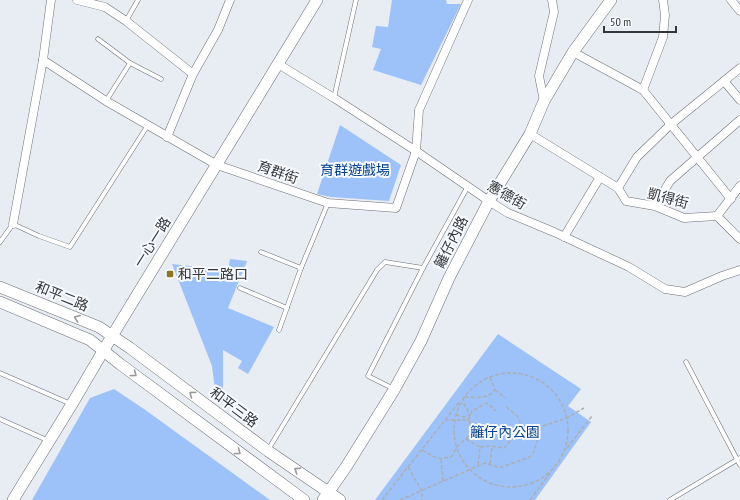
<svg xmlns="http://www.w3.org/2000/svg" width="740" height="500" font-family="'PT Sans Narrow','Noto Sans TC',sans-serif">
<rect width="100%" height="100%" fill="#e8ecf3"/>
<g fill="#9dc2fa">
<path d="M392 0H446L447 4H461L421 85 373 70 381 49 372 47 376 26 388 27Z"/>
<path d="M340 125 401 165 389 201 331 197 317 194Z"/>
<path d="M230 259 247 261 228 308 274 327 248 374 238 368 242 361 223 350V391L215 389 212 366 172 264 228 270Z"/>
<path d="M498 334 581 389 568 406 591 422 535 500H375Z"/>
<path d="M114 389 144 409 270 500H32L90 398Z"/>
</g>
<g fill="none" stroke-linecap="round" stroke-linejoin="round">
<defs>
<g id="service">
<path d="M126 21 138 0"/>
<path d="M98 39 130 63 161 79"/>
<path d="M334 98 356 0"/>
<path d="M106 101 130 63"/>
<path d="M0 242 13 224 39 236 70 247 148 125"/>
<path d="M261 252 301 268"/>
<path d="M240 288 287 308"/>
<path d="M279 330 301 268 328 203"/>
<path d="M686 362 740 465"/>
<path d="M0 373 71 404"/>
<path d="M394 389 368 376 423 268 468 186"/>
<path d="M0 419 49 441"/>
<path d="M268 450 377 270 385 262 423 268"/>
<path d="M670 500 740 458"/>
</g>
<g id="minor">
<path d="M51 0 43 60 106 101 217 165 328 203 396 208 416 151 419 110 468 0"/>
<path d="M77 0 105 7 126 21 193 74"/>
<path d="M731 0 740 11"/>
<path d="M573 52 643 90 731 199"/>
<path d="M278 64 334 98 416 151 489 201 508 213 554 232 629 267 665 289 685 292 722 276 740 270"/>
<path d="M724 81 740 100"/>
<path d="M643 90 663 37 665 15 663 0"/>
<path d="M544 101 539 76 554 12 552 0"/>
<path d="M530 134 618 188 626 201 655 206 684 218 717 216 740 239"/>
<path d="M167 137 193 74 218 30 230 0"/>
<path d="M618 188 637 157 670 125 740 68"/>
<path d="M655 206 670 181 740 120"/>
<path d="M717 216 740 186"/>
<path d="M13 224 43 60"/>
<path d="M564 237 600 177"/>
</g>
<g id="tertiary">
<path d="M0 287 99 327 130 348 268 451 340 500"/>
<path d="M0 302 90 340 120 364 304 500"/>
<path d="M13 500 72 404 112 336 317 0"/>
<path d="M323 500 346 467 394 390 421 341 449 278 489 201 530 134 544 101 573 52 611 0"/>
</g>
</defs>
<use href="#service" stroke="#6c6f75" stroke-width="5"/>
<use href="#minor" stroke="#6c6f75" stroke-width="9"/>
<use href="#tertiary" stroke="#6c6f75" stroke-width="12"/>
<g stroke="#abaeb4" stroke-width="1.5" stroke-dasharray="4 2" stroke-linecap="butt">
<circle cx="511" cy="430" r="57"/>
<path d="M495 390 506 398"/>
<path d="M456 415 464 417 470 415 464 404 463 397C475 397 487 400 495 390L490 377"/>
<path d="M468 420 472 411 487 403 496 411"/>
<path d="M466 439 480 447 478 466"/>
<path d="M480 447 490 446 504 448C510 441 525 427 518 417 515 413 509 410 506 406"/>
<path d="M567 448 592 416"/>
<path d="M422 450C434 457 439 461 452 456 454 452 456 448 459 445 466 437 479 433 468 420H445"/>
<path d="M441 459 443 481"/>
<path d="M490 464 492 447"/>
<path d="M408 467 422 491V500"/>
<path d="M382 500 460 401"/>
<path d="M400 500 485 463 498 467H502L530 457 534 452 540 430 543 426 567 418 584 408"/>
<path d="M530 500 550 473"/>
</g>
<use href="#service" stroke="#fff" stroke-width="4"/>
<use href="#minor" stroke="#fff" stroke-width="8"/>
<use href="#tertiary" stroke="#fff" stroke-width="11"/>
</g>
<defs><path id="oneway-chevron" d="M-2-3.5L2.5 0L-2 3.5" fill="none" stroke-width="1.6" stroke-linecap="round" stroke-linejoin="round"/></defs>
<g stroke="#9a9a9c">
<use href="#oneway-chevron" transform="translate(77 318) rotate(-158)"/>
<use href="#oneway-chevron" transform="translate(134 374) rotate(37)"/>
<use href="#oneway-chevron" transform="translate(192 394) rotate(-143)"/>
<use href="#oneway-chevron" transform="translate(238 452) rotate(37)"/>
<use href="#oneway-chevron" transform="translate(297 470) rotate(-146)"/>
</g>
<rect fill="#8e771c" stroke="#f7fafe" stroke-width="1.5" x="166" y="270" width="8" height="8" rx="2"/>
<g text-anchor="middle" stroke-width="4" stroke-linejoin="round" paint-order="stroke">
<g font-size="14" fill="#034191" stroke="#f7fafe">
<text x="355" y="175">育群遊戲場</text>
<text x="505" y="437">籬仔內公園</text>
</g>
<g font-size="14" fill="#343639" stroke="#f7fafe">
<text transform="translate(278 172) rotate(19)" y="5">育群街</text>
<text transform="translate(507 195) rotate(30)" y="5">憲德街</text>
<text transform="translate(668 198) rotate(15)" y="5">凱得街</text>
<text transform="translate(152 242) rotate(-58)" y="5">一心一路</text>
<text transform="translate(451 242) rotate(-63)" y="5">籬仔內路</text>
<text transform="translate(62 296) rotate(22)" y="5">和平二路</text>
<text transform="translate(234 407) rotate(37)" y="5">和平三路</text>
</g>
<g font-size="14" fill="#343639" stroke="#f7fafe" text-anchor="start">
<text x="178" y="279">和平二路口</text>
</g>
</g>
<path d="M604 26v6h72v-6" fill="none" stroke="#343639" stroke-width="2"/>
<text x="610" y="26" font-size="12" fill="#343639" stroke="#f7fafe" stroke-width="3" paint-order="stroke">50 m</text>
</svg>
